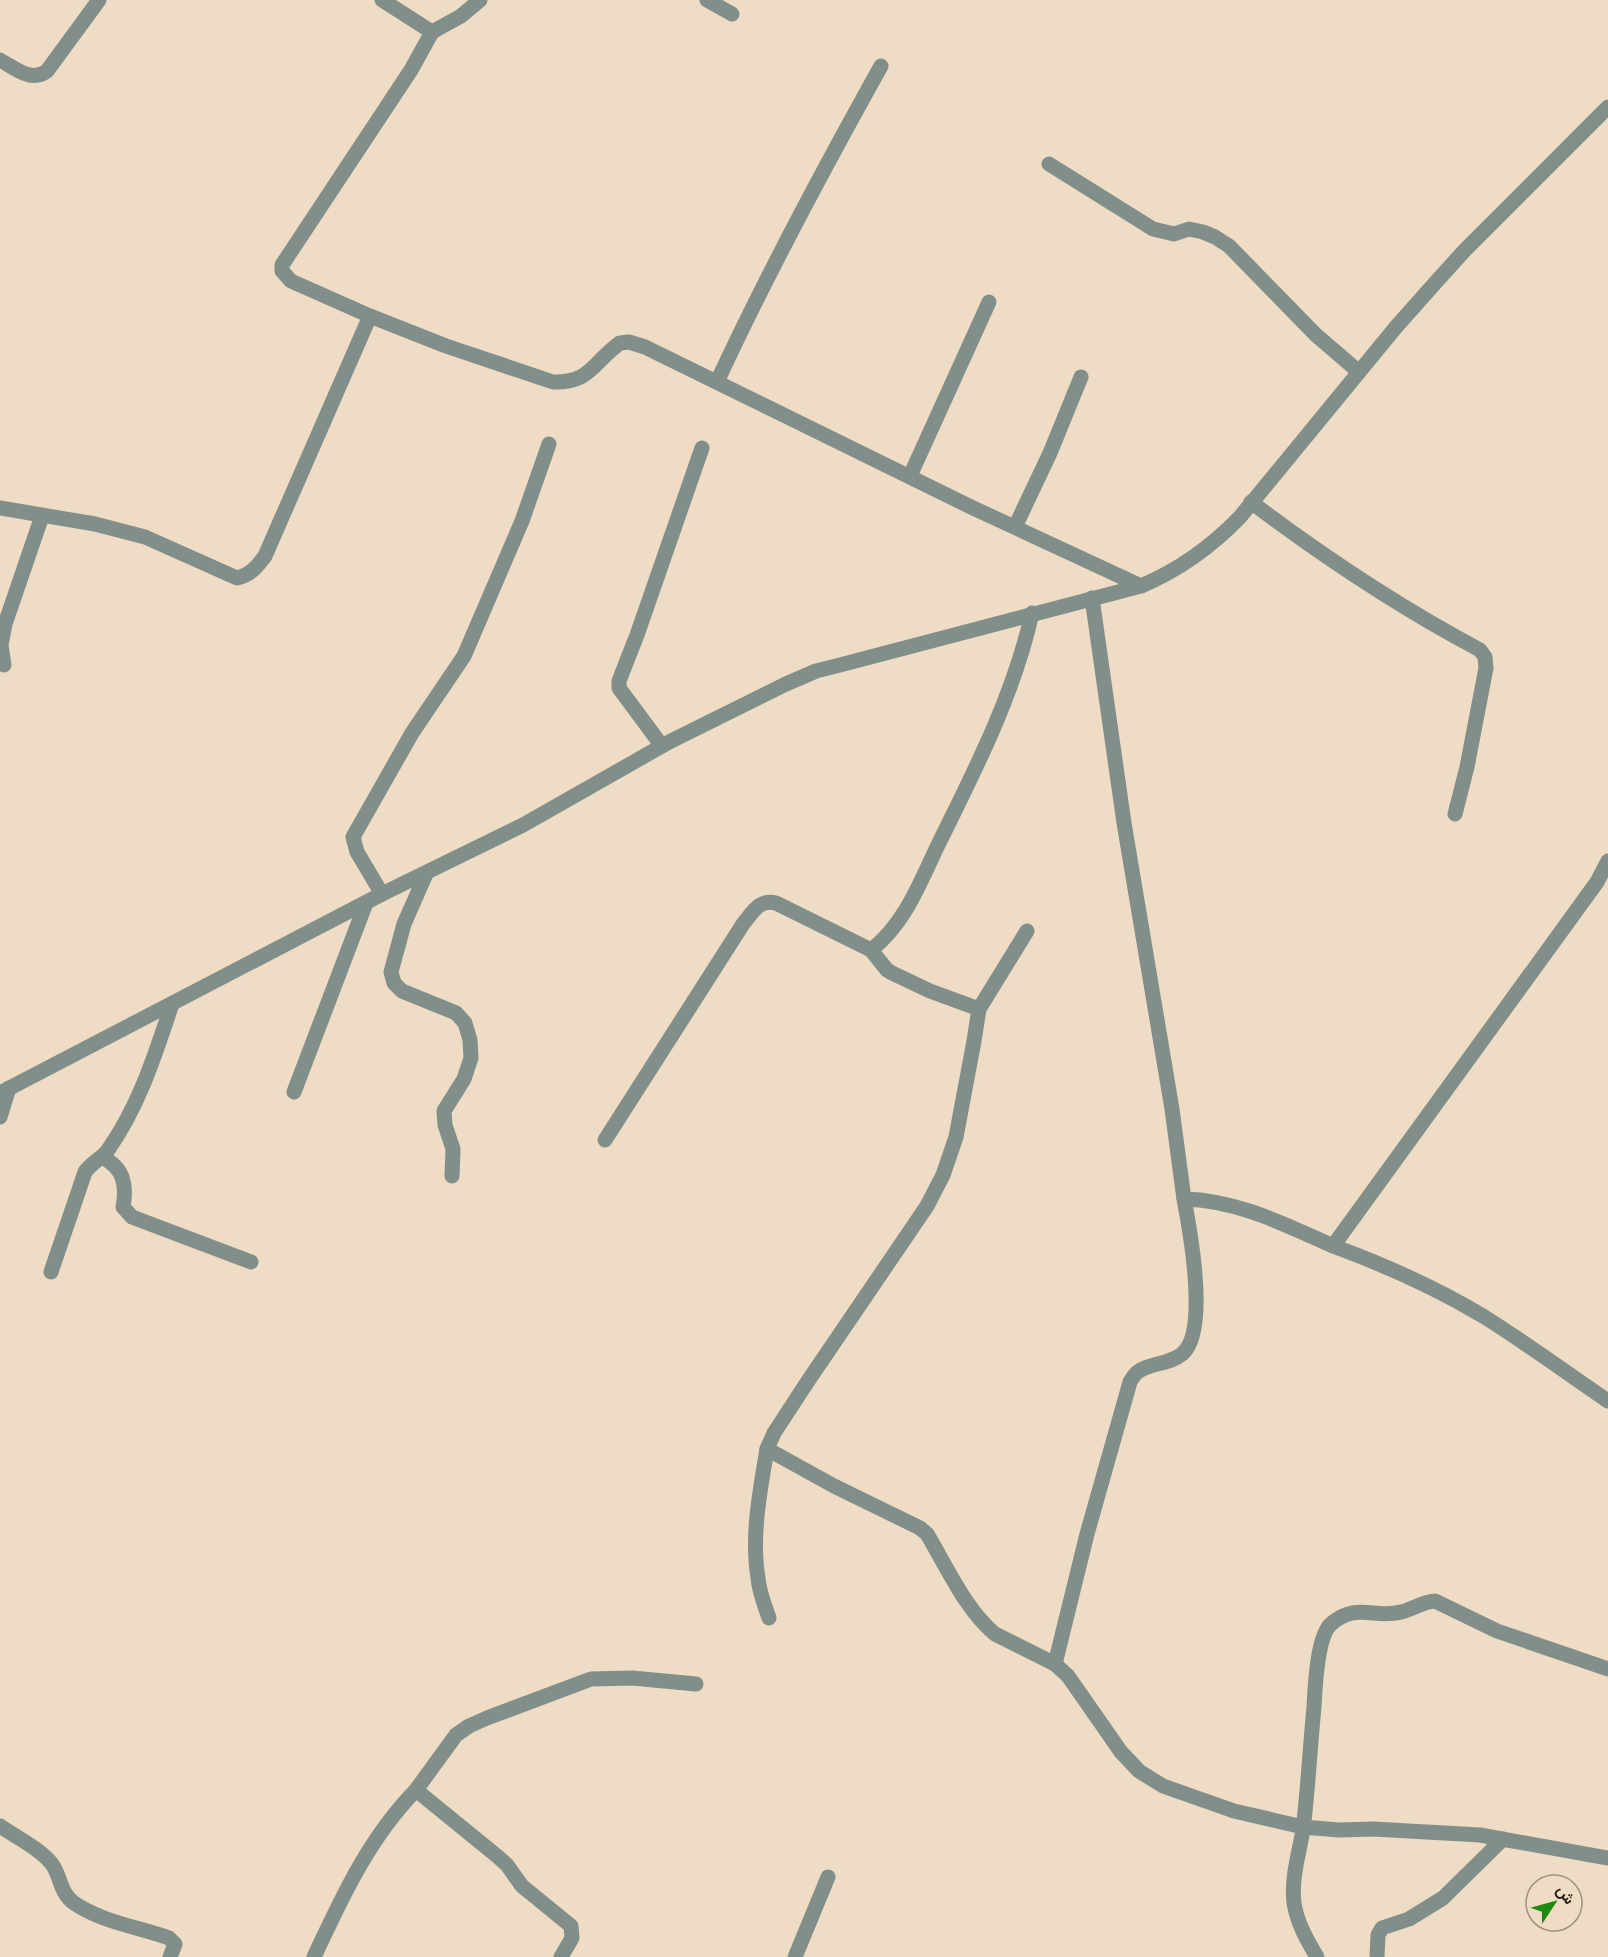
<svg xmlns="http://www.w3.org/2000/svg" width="1608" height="1957" font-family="Overpass,Vazirmatn,sans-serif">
<rect width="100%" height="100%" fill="#eedcc4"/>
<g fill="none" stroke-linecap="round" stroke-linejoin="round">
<g stroke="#818e89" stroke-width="15">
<path d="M707 0 732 14"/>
<path d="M432 32 461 16 480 0"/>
<path d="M0 60C15 68 31 83 47 71L99 0"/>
<path d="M1049 164 1153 229 1174 234 1189 229 1203 232 1215 237 1229 246 1316 335 1359 372"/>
<path d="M370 316 446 346 553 382C591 383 593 362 620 343L629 342 645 347 971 507 1141 586"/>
<path d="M717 382C767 274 823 170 881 66"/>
<path d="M910 476 989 302"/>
<path d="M1251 502C1324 557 1399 607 1480 650L1485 657 1486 668 1467 767 1455 814"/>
<path d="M0 508 95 524 145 537 237 578C250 575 257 567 265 556L370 316 291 281 282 271V265L411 70 432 32 382 0"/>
<path d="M1015 527 1050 453 1081 377"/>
<path d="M1092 598 1124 823 1172 1109 1184 1199"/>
<path d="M1032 613C1014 695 974 772 937 847 920 883 904 925 871 950L887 970 892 973 930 991 979 1009 974 1041 956 1137 943 1175 927 1206 808 1381 774 1433 767 1449 834 1486 920 1528 927 1534C947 1567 965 1609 995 1634L1055 1664 1068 1676 1121 1752 1139 1771 1163 1786 1234 1811 1303 1827 1339 1830 1373 1829 1480 1835 1608 1858"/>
<path d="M4 665 1 645 5 624 42 516"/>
<path d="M662 746 619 688V681L637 635 702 448"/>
<path d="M426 874 404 924 391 972 394 983 402 991 456 1013 465 1023 470 1040 471 1058 464 1079 444 1111 445 1125 453 1149 452 1176"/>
<path d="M382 894 357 852 353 837 412 733 464 656 522 521 549 444"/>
<path d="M979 1009 1027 931"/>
<path d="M294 1092 366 903"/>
<path d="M0 1093 382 894 523 825 669 742 786 684 816 671 840 665 1141 586C1179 570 1211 547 1240 517L1396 327 1436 282 1465 250 1608 107"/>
<path d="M0 1117 9 1088"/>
<path d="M605 1140 743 924C753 912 759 899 776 903L871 950"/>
<path d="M102 1157C124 1168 127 1185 123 1207L132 1217 251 1262"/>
<path d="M1333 1246C1385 1265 1436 1288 1483 1316 1526 1343 1567 1373 1608 1401"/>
<path d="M51 1272 85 1172C91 1163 101 1159 108 1150 139 1106 155 1055 172 1004"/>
<path d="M767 1449C760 1491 751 1536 758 1578 759 1592 765 1606 769 1618"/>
<path d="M1055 1664 1087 1534 1130 1382C1132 1379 1135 1373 1139 1371 1151 1363 1170 1364 1182 1354 1209 1333 1190 1230 1184 1199 1237 1200 1286 1225 1333 1246L1597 882 1608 861"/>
<path d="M416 1790 456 1735 469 1726 487 1718 591 1679 632 1678 696 1684"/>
<path d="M0 1826C16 1837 39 1848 52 1864 61 1877 60 1893 74 1903 102 1922 138 1927 169 1938L175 1944 170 1957"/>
<path d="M314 1957C342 1897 369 1838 416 1790L497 1856 507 1865 522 1886 571 1926 572 1938 561 1957"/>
<path d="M795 1957 828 1877"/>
<path d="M1317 1957C1307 1940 1297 1923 1294 1903 1291 1879 1299 1853 1303 1830 1308 1789 1310 1748 1314 1707 1315 1688 1317 1636 1331 1624 1356 1602 1375 1619 1401 1612 1413 1609 1422 1602 1435 1601L1497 1631 1608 1669"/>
<path d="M1377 1957 1378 1935 1382 1928 1409 1919 1443 1898 1503 1839"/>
</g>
</g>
<g transform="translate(1554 1903) rotate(54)"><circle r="28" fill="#eedcc4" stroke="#9e907e" stroke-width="1.5"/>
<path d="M0-4.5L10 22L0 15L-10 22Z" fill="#1d8c0e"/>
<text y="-9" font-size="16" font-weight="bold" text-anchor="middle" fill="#251f16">ش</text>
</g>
</svg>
